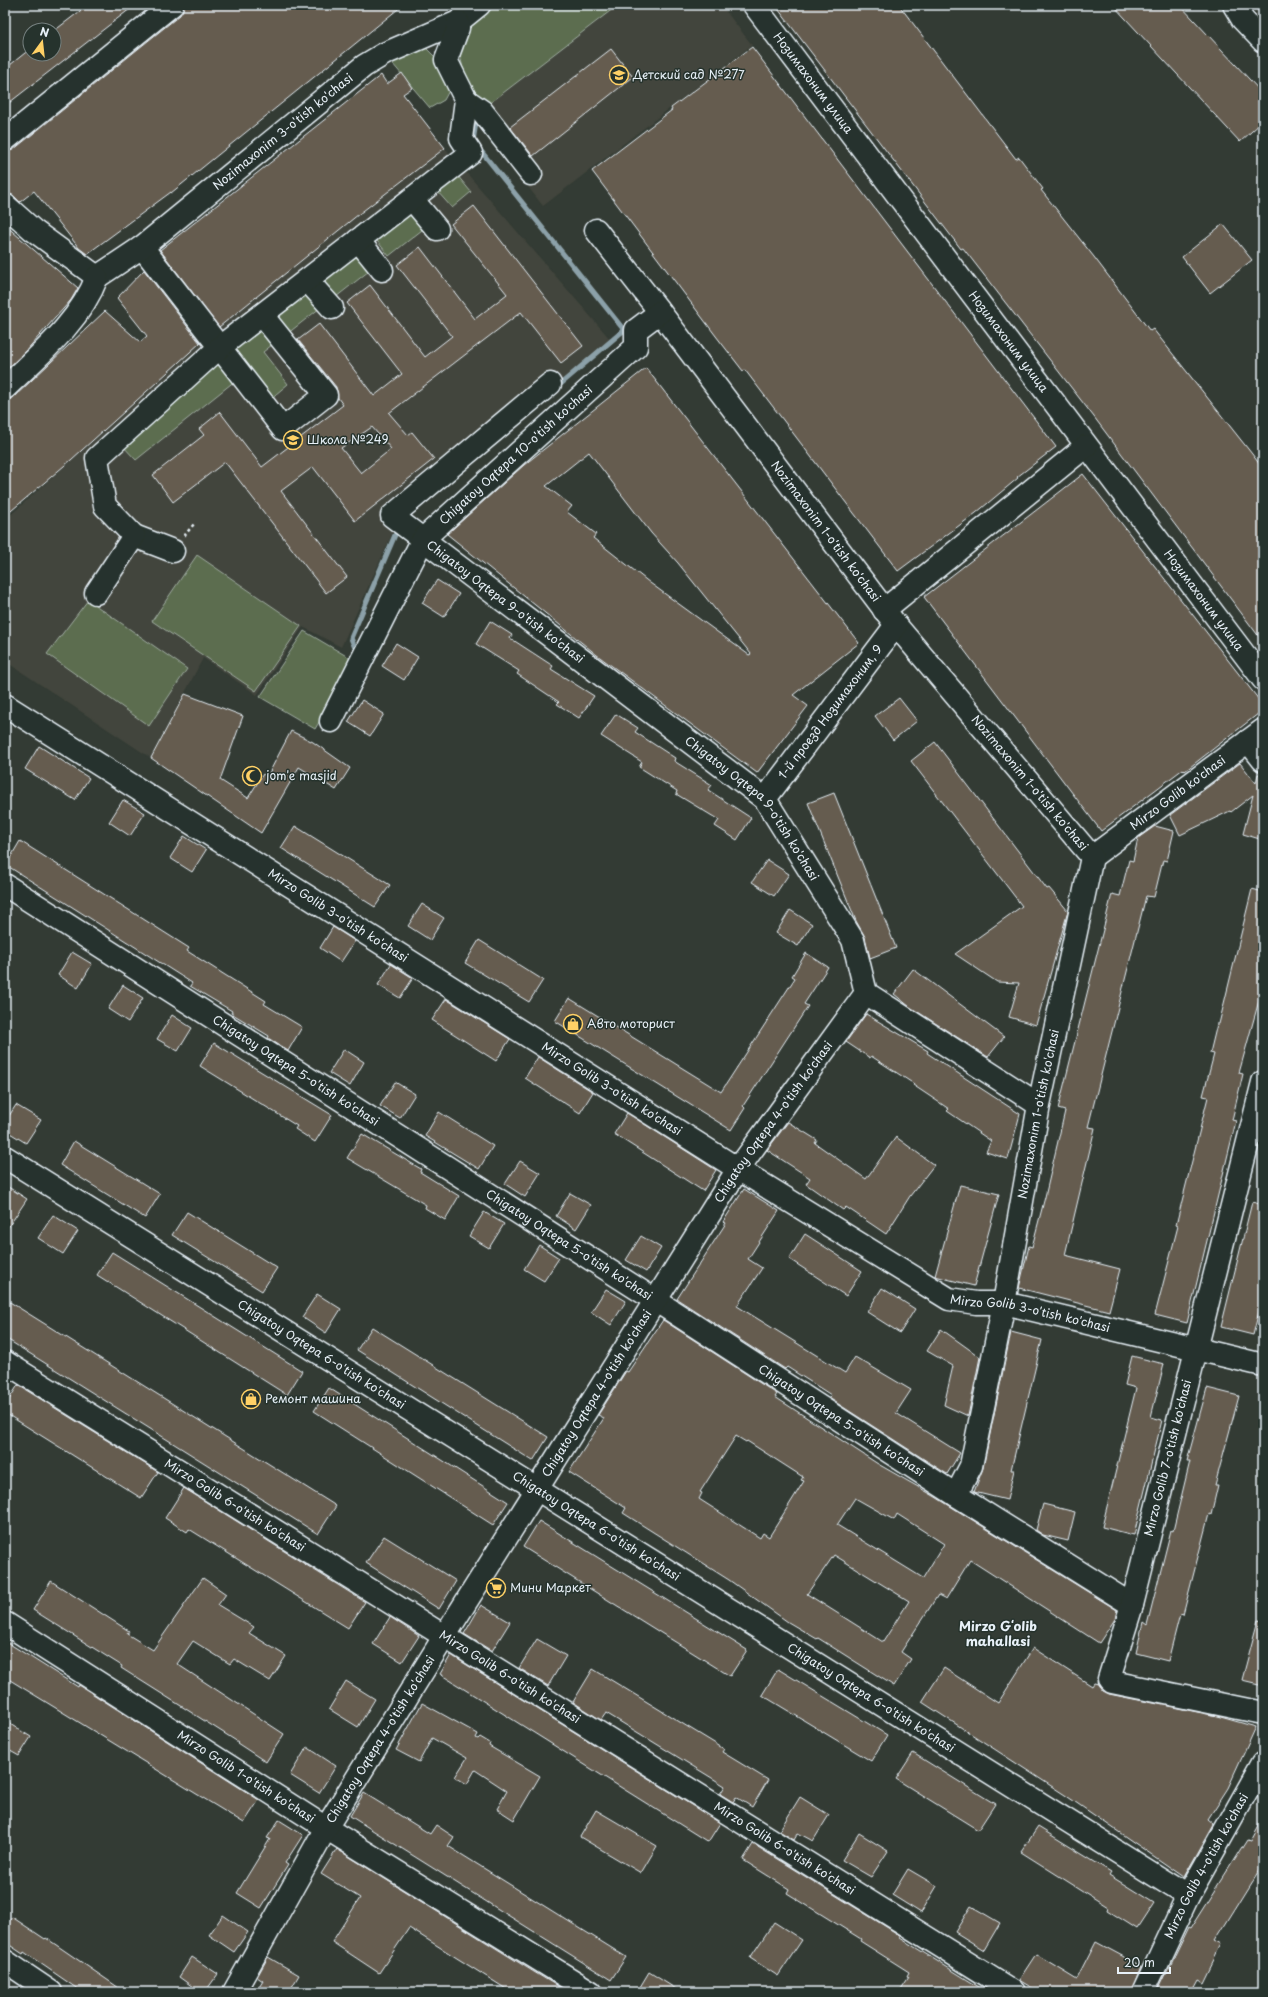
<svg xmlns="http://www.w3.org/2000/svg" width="1268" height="1997" font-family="'Playpen Sans',sans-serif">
<rect width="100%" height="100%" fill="#333b34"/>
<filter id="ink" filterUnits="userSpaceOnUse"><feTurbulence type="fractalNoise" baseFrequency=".025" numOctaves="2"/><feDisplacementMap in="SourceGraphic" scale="8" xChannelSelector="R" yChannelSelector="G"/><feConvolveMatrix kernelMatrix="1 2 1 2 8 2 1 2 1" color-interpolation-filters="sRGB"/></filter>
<g filter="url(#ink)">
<g fill="#42453c">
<path d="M618 5H721L752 45 543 206 474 117 486 106Z"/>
<path d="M445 148 610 339 398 521 341 647 303 627 257 695 203 658 151 758 5 661V520L210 334 359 214Z"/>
</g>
<g fill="#5b6d4f" stroke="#a2afa4">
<path d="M497 5H618L486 106 465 78 459 50 462 32Z"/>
<path d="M424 46 439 61 451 87 444 100 430 108 392 63Z"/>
<path d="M457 175 471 192 452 208 437 191Z"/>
<path d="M407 211 422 230 389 256 374 237Z"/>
<path d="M354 252 369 271 336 297 321 278Z"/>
<path d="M305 289 320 308 287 334 272 315Z"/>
<path d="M262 323 277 341 263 352 288 384 269 400 229 350Z"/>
<path d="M217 358 236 380 136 460 121 444Z"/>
<path d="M197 555 301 626 256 691 152 621Z"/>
<path d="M88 600 187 669 149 726 47 654Z"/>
<path d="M304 631 355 661 315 729 260 697Z"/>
</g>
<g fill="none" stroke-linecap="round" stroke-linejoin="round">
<g stroke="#8ca1a9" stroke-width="5">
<path d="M476 123 473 141 624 330 556 388"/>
<path d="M357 653 351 638 395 535"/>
</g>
</g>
<g fill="#655c4f" stroke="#e8f1f8" fill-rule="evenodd">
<path d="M88 5H135L5 106V69L30 49V54H54V31Z"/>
<path d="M185 5H403L171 193V192L87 254 79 248 34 191 20 202 13 195 5 193V152L13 150 180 15Z"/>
<path d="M775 5H899L1016 159 1019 157 1043 189 1041 190 1094 257 1150 331 1153 329 1252 454 1263 469V642L1094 417 963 248 961 249Z"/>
<path d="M1113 5H1180L1263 94V121L1240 142Z"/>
<path d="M752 47 1056 447 1017 477 1018 478 976 513 898 571 745 370 743 371 716 336 592 171 672 110 671 108Z"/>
<path d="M611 49 633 77 533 156 510 127Z"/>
<path d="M402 73 412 88 403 94 445 148 359 214 219 327 160 250 381 75 387 84Z"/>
<path d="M474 206 583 346 561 363 521 312 389 413 408 435 412 432 434 459 355 521 313 467 281 491 347 577 326 593 225 462 173 502 153 475 204 435 199 429 220 412 262 467 343 405 338 398 336 387 298 340 319 324 374 396 402 374 347 303 370 285 425 357 452 336 397 265 420 247 475 319 507 294 451 224ZM372 427 391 449 361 473 341 448Z"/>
<path d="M1223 224 1252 260 1210 293 1182 257Z"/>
<path d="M5 225 78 288 71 300 24 353 5 371Z"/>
<path d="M144 270 200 343 71 460 5 516V400L14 397 105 311 140 342 147 336 117 298Z"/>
<path d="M646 368 859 643 793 695 808 706 757 773 597 655 447 534 524 465ZM589 452 651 533 678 563 751 654 749 655 650 583 593 538 596 534 567 512 572 506 546 486Z"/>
<path d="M1083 474 1263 705V710L1185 771 1183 769 1101 831 924 597Z"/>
<path d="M437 580 459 594 444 617 422 603Z"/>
<path d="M490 621 512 635 510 638 553 666 551 669 594 696 579 718 557 704 559 702 517 674 519 671 476 644Z"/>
<path d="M396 643 418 657 404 680 382 666Z"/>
<path d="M185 694 243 716 220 780 248 798 263 774 267 777 291 731 313 742 350 768 336 790 299 767 261 833 151 758Z"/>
<path d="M899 698 917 721 893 740 875 716Z"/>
<path d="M362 700 384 714 370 736 348 722Z"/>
<path d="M616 714 638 728 635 732 675 758 674 761 712 785 708 790 751 818 737 840 715 826 719 820 676 794 677 791 639 767 642 762 601 736Z"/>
<path d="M935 742 1047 889 1049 888 1068 911 1036 1025 1009 1017 1019 983 997 982 955 954 1022 906 911 761Z"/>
<path d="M39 746 89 778 75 800 25 769Z"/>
<path d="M1240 763 1256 783 1258 774 1263 775V840L1243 834 1253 795 1231 812 1230 811 1180 835 1170 815Z"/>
<path d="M834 793 896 948 870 958 865 937 856 921 808 803Z"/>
<path d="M123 800 145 813 130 836 109 822Z"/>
<path d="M295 826 390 885 375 907 281 848Z"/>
<path d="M1155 826 1174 831 1167 861 1163 860 1154 897 1146 896 1088 1127 1095 1128 1065 1255 1120 1269 1109 1311 1019 1288 1029 1246 1032 1247 1045 1197 1065 1111 1058 1109 1112 894 1120 896 1129 860 1133 861 1138 838Z"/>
<path d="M184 836 206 850 192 872 170 858Z"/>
<path d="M20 841 189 948 187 951 266 1001 264 1004 302 1027 288 1051 268 1038 269 1036 231 1013 232 1011 190 986 192 983 6 865Z"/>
<path d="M767 860 789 874 774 896 752 882Z"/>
<path d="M1252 889 1263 892V986L1239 1073 1243 1074 1232 1120 1236 1121 1187 1323 1155 1315 1178 1226 1176 1225 1208 1097 1203 1096 1214 1054 1210 1053 1217 1024H1219Z"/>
<path d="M422 904 444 918 430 940 408 926Z"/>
<path d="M790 910 812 924 798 946 776 933Z"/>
<path d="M333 927 355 941 341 962 320 948Z"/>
<path d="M479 940 543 980 529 1002 465 963Z"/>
<path d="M72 952 92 964 78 988 58 975Z"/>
<path d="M806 953 828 967 804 1004 808 1006 743 1106 745 1108 731 1130 555 1021 569 998 721 1092 795 978 792 976Z"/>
<path d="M391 964 413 978 400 998 378 985Z"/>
<path d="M913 969 1004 1037 988 1057 910 1007 894 994Z"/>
<path d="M123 985 143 998 128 1022 108 1009Z"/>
<path d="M446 999 510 1039 496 1061 432 1020Z"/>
<path d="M866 1014 928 1051 927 1053 1020 1114 1008 1159 986 1152 991 1141 947 1111 949 1109 913 1085 914 1084 871 1056 870 1058 846 1042Z"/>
<path d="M172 1015 192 1028 178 1051 157 1039Z"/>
<path d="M214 1043 332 1115 315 1142 295 1129 297 1126 200 1066Z"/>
<path d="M344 1049 364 1062 350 1086 329 1073Z"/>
<path d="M538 1057 593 1092 580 1113 525 1078Z"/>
<path d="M395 1082 415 1094 400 1118 380 1106Z"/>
<path d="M16 1105 41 1120 26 1143 5 1130V1122Z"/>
<path d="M439 1112 493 1146 479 1169 425 1136Z"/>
<path d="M627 1113 716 1170 703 1191 614 1134Z"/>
<path d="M788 1122 817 1140 815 1143 866 1179 896 1137 934 1165 910 1196 886 1234 846 1207 843 1210 806 1184 810 1178 767 1150Z"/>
<path d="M362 1134 421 1169 420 1172 459 1196 445 1220 425 1208 426 1205 347 1158Z"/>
<path d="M74 1141 160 1194 145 1218 60 1165Z"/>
<path d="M520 1161 540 1173 525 1197 505 1184Z"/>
<path d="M5 1185 27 1199 5 1232Z"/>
<path d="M960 1185 999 1194 974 1286 935 1276Z"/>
<path d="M744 1189 779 1211 748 1259 762 1268 737 1306 845 1373 855 1357 911 1390 896 1413 960 1453 947 1474 829 1398 831 1395 787 1367 785 1369 677 1299 726 1223 723 1222Z"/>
<path d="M570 1193 591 1205 576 1229 556 1216Z"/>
<path d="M1252 1202 1263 1205V1295L1253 1335 1221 1327Z"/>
<path d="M187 1212 277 1268 262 1291 172 1235Z"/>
<path d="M484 1212 504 1224 489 1248 469 1236Z"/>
<path d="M53 1215 78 1231 63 1254 38 1238Z"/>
<path d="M805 1234 862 1271 846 1296 789 1259Z"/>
<path d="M641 1236 661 1248 646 1272 626 1260Z"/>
<path d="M539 1245 559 1258 544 1281 524 1269Z"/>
<path d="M112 1252 302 1371 287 1395 97 1275Z"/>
<path d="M882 1288 915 1309 900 1333 867 1312Z"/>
<path d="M606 1289 626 1301 611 1325 591 1312Z"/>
<path d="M317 1294 341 1309 326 1333 302 1317Z"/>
<path d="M5 1299 336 1506 318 1534 5 1338Z"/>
<path d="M663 1320 777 1394 775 1397 878 1464 934 1496 1117 1610 1115 1619 1099 1643 970 1560 946 1599 938 1595 901 1652 911 1659 894 1686 818 1638 817 1639 788 1622 729 1580 623 1513 626 1508 569 1472 604 1418 598 1415 626 1371 628 1372ZM736 1436 746 1442 747 1441 803 1477 801 1480 804 1481 769 1537 763 1533 760 1538 699 1499 702 1493 700 1492ZM855 1498 894 1520 897 1514 944 1544 923 1578 837 1525ZM834 1555 909 1601 883 1642 807 1594Z"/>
<path d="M372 1327 548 1437 533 1461 357 1350Z"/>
<path d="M941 1329 980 1357 968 1416 944 1405 953 1366 927 1351Z"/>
<path d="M1011 1332 1042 1340 1011 1470H1014L1007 1500 974 1492 983 1468Z"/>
<path d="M1132 1356 1164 1364 1151 1417 1162 1420 1134 1535 1102 1527 1136 1388 1125 1385Z"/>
<path d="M18 1385 158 1472 141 1498 5 1413V1406Z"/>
<path d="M329 1388 508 1502 493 1525 314 1411Z"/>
<path d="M1207 1388 1239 1396 1215 1485H1218L1211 1515 1209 1514 1183 1615 1180 1614 1168 1661 1136 1653 1143 1622 1147 1625 1171 1530 1173 1531 1190 1461H1187Z"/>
<path d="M184 1488 365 1602 348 1628 189 1529 187 1532 165 1518Z"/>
<path d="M1043 1504 1075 1512 1068 1541 1043 1535 1036 1530Z"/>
<path d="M539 1521 747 1650 730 1676 523 1547Z"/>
<path d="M384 1536 456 1581 439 1609 366 1563Z"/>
<path d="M203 1578 226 1594 218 1605 254 1627 249 1633 286 1656 270 1681 234 1659 230 1664 193 1641 177 1664 284 1734 266 1762 237 1743 238 1742 121 1668 122 1666 33 1610 51 1581 129 1631 127 1634 153 1650Z"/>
<path d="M481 1605 510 1622 492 1651 464 1634Z"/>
<path d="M390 1617 419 1636 402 1662 373 1644Z"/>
<path d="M1258 1620 1263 1621V1685L1242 1680Z"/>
<path d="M537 1639 566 1656 548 1686 519 1668Z"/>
<path d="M5 1641 78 1687 79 1685 259 1800 244 1823 5 1677Z"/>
<path d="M1033 1648 1092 1686 1094 1683 1098 1684 1103 1691 1109 1694 1217 1716 1256 1727 1228 1788 1208 1819 1214 1824 1184 1877 1065 1795 922 1702 944 1668 998 1703Z"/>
<path d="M451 1655 720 1823 708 1842 440 1674Z"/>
<path d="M593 1669 724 1749 722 1752 768 1780 752 1807 736 1797 733 1802 720 1794 725 1786 606 1713 601 1720 573 1702Z"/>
<path d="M778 1669 887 1735 871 1761 762 1695Z"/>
<path d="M346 1681 375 1699 358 1727 329 1709Z"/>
<path d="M422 1703 478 1734 476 1738 478 1739 480 1737 490 1743 489 1746 540 1776 514 1820 497 1809 507 1791 475 1770 467 1784 455 1777 467 1758 432 1738 419 1762 396 1750Z"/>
<path d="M5 1721 31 1737 19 1756 5 1748Z"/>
<path d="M307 1747 336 1766 319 1793 290 1775Z"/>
<path d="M913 1753 995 1804 978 1830 896 1779Z"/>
<path d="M364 1793 430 1834 436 1825 454 1837 448 1846 626 1957 611 1980 350 1816Z"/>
<path d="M800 1797 829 1815 813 1841 798 1833 794 1840 779 1831Z"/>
<path d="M596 1810 657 1846 641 1873 580 1837Z"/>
<path d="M1263 1816V1864L1215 1941 1222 1945 1204 1982 1198 1979 1192 1990 1196 1992H1157L1188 1928 1190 1929 1247 1839 1250 1840Z"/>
<path d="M279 1820 303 1835 285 1863 288 1865 261 1908 237 1893 270 1839 267 1838Z"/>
<path d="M1038 1827 1111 1872 1109 1875 1154 1903 1137 1929 1107 1910 1108 1907 1021 1852Z"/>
<path d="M859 1833 888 1851 871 1877 842 1860Z"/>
<path d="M753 1844 901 1936 900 1938 987 1992H899L909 1977 907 1976 909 1972 860 1941 861 1939 787 1893 789 1889 743 1860Z"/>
<path d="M337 1849 534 1972 567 1992H511L409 1928 379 1973 332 1942 360 1898 321 1874Z"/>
<path d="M908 1869 937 1886 921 1913 892 1895Z"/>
<path d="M971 1906 1000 1923 984 1950 955 1932Z"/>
<path d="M223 1915 248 1932 234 1952 209 1935Z"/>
<path d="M12 1917 45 1939 46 1938 125 1992H82L24 1952 23 1954 5 1942V1927Z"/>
<path d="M774 1922 802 1940 778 1976 750 1958Z"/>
<path d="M1096 1942 1141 1966 1131 1992H1039L1019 1980 1036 1954 1077 1979Z"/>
<path d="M192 1957 218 1974 205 1992H200L179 1977Z"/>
<path d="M268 1957 299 1975 289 1992H256L263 1981 257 1977Z"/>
<path d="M649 1972 681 1992H637Z"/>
</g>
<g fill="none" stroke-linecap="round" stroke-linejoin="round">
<defs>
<g id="minor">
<path id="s1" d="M754 5 1263 679"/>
<path d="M1234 5 1243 20 1263 41"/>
<path d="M466 100 482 111 531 174"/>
<path d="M5 140 172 5"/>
<path d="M412 199 437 229"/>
<path d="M5 205 33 230 97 277"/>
<path id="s2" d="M596 230 660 312 896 625 1092 857"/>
<path d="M358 240 382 270"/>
<path d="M142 247 283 429 326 395 262 315"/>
<path id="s3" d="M97 277 142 247 364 66 384 54 458 22 479 5"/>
<path d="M307 280 332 308"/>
<path id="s4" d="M550 384 392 516 765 799 853 940 866 993 1039 1105"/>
<path d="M5 388C39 355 80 322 97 277"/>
<path d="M134 536 173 551"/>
<path d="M96 593 134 536 105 506 97 458 220 347 471 153 461 138 466 100 446 60 458 28V22"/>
<path d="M884 610 1086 446"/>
<path id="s5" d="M5 705 738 1169 949 1299 976 1303H1004L1263 1365"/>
<path id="s6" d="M331 721 423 539 636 347V330L660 312"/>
<path d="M1248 741 1263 760"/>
<path id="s7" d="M765 799 896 625"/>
<path id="s8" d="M1092 857 1263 730"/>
<path id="s9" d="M5 885 655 1300 956 1495 1132 1605"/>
<path d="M1263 1082 1132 1605 1109 1679 1112 1682 1263 1713"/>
<path id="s10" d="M5 1157 1188 1896"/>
<path id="s11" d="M5 1362 1014 1992"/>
<path id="s12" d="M956 1495 971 1466 1004 1303 1039 1105 1092 857"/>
<path id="s13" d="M5 1623 326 1828 591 1992"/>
<path d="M5 1961 51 1992"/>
<path id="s14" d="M234 1992 326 1828 444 1637 738 1169 866 993"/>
<path id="s15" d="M1143 1992 1188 1896 1263 1763"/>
</g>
</defs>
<use href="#minor" stroke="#e8f1f8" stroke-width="25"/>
<path stroke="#e8f1f8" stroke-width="2.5" stroke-dasharray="3 3" stroke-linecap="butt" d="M184 536 194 524"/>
<use href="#minor" stroke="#26332d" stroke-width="22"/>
</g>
</g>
<defs>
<symbol id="school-ring" viewBox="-11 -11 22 22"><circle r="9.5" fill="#26332d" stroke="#ffd166" stroke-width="1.5"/><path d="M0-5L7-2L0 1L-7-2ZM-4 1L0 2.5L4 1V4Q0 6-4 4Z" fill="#ffd166"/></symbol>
<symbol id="mosque-ring" viewBox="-11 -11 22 22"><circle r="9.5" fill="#26332d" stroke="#ffd166" stroke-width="1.5"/><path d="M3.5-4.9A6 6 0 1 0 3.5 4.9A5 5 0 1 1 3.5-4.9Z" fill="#ffd166"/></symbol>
<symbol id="shop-ring" viewBox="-11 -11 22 22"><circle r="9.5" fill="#26332d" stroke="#ffd166" stroke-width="1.5"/><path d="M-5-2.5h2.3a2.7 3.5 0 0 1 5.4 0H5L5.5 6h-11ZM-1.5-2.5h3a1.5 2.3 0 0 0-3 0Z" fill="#ffd166"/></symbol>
<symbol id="supermarket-ring" viewBox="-11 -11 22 22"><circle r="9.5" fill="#26332d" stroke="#ffd166" stroke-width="1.5"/><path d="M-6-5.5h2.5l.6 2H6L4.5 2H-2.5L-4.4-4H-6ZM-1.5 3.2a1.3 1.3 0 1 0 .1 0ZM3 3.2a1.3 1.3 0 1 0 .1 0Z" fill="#ffd166"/></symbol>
</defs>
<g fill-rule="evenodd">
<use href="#school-ring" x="608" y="64" width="22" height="22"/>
<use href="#school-ring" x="282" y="429" width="22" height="22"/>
<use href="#mosque-ring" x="241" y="765" width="22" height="22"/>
<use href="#shop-ring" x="562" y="1013" width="22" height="22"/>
<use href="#shop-ring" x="240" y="1388" width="22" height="22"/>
<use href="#supermarket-ring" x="485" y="1577" width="22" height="22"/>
</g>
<g text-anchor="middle" stroke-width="3" stroke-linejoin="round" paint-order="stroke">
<g font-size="12" fill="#e8f1f8" stroke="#26332d" text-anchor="start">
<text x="633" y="79">Детский сад №277</text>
<text x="307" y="444">Школа №249</text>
<text x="266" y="780">jom'e masjid</text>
<text x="587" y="1028">Авто моторист</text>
<text x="265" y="1403">Ремонт машина</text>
<text x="510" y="1592">Мини Маркет</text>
</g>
<g font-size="12" fill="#e8f1f8" stroke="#26332d">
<text dy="4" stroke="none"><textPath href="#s1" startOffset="98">Нозимахоним улица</textPath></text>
<text dy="4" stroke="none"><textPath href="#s3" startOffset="236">Nozimaxonim 3-o'tish ko'chasi</textPath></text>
<text dy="4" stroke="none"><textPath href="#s1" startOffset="422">Нозимахоним улица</textPath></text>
<text dy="4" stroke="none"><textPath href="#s6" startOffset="329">Chigatoy Oqtepa 10-o'tish ko'chasi</textPath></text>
<text dy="4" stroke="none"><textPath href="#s2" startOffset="379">Nozimaxonim 1-o'tish ko'chasi</textPath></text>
<text dy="4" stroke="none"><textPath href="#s1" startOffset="746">Нозимахоним улица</textPath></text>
<text dy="4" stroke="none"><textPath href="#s4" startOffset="348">Chigatoy Oqtepa 9-o'tish ko'chasi</textPath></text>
<text dy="4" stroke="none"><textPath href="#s7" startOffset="109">1-й проезд Нозимахоним, 9</textPath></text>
<text dy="4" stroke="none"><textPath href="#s2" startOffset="703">Nozimaxonim 1-o'tish ko'chasi</textPath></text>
<text dy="4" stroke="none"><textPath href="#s8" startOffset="107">Mirzo Golib ko'chasi</textPath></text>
<text dy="4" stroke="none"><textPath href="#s4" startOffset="672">Chigatoy Oqtepa 9-o'tish ko'chasi</textPath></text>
<text dy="4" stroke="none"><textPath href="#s5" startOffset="394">Mirzo Golib 3-o'tish ko'chasi</textPath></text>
<text dy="4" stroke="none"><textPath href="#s9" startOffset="345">Chigatoy Oqtepa 5-o'tish ko'chasi</textPath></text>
<text dy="4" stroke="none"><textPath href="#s5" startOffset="718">Mirzo Golib 3-o'tish ko'chasi</textPath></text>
<text dy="4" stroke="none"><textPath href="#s12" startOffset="391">Nozimaxonim 1-o'tish ko'chasi</textPath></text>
<text dy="4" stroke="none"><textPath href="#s14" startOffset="1024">Chigatoy Oqtepa 4-o'tish ko'chasi</textPath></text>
<text dy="4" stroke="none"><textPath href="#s9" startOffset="669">Chigatoy Oqtepa 5-o'tish ko'chasi</textPath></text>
<text dy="4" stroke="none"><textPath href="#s5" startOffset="1198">Mirzo Golib 3-o'tish ko'chasi</textPath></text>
<text dy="4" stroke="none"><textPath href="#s10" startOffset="373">Chigatoy Oqtepa 6-o'tish ko'chasi</textPath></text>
<text dy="4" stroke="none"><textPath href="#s14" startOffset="700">Chigatoy Oqtepa 4-o'tish ko'chasi</textPath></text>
<text dy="4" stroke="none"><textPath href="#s9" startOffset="993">Chigatoy Oqtepa 5-o'tish ko'chasi</textPath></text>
<text transform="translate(1168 1458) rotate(-76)" y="4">Mirzo Golib 7-o'tish ko'chasi</text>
<text dy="4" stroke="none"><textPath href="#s11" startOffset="271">Mirzo Golib 6-o'tish ko'chasi</textPath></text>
<text dy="4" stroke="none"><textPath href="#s10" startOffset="697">Chigatoy Oqtepa 6-o'tish ko'chasi</textPath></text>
<text dy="4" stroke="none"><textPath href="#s11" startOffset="595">Mirzo Golib 6-o'tish ko'chasi</textPath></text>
<text dy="4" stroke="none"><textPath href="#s10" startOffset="1021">Chigatoy Oqtepa 6-o'tish ko'chasi</textPath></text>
<text dy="4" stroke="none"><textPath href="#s14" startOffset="292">Chigatoy Oqtepa 4-o'tish ko'chasi</textPath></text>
<text dy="4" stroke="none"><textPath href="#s13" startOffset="286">Mirzo Golib 1-o'tish ko'chasi</textPath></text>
<text dy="4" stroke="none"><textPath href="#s11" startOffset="919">Mirzo Golib 6-o'tish ko'chasi</textPath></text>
<text dy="4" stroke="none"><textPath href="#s15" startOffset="141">Mirzo Golib 4-o'tish ko'chasi</textPath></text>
</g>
<g font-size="13" font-weight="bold" fill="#e8f1f8" stroke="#26332d">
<text x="998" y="1631">Mirzo Gʻolib<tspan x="998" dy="15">mahallasi</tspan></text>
</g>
</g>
<rect width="1268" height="1997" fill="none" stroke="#26332d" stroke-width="20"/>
<rect x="10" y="10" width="1248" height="1977" fill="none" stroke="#e8f1f8" stroke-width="1.5" filter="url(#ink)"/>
<g transform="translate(42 42) rotate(15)"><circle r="19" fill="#26332d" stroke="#747f7e"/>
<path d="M0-3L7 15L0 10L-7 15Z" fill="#ffd166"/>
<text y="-6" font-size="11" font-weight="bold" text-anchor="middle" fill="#e8f1f8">N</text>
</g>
<path d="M1118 1967v6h52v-6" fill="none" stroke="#e8f1f8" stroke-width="2"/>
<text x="1124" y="1967" font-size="12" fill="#e8f1f8" stroke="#26332d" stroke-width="3" paint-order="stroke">20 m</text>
</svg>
